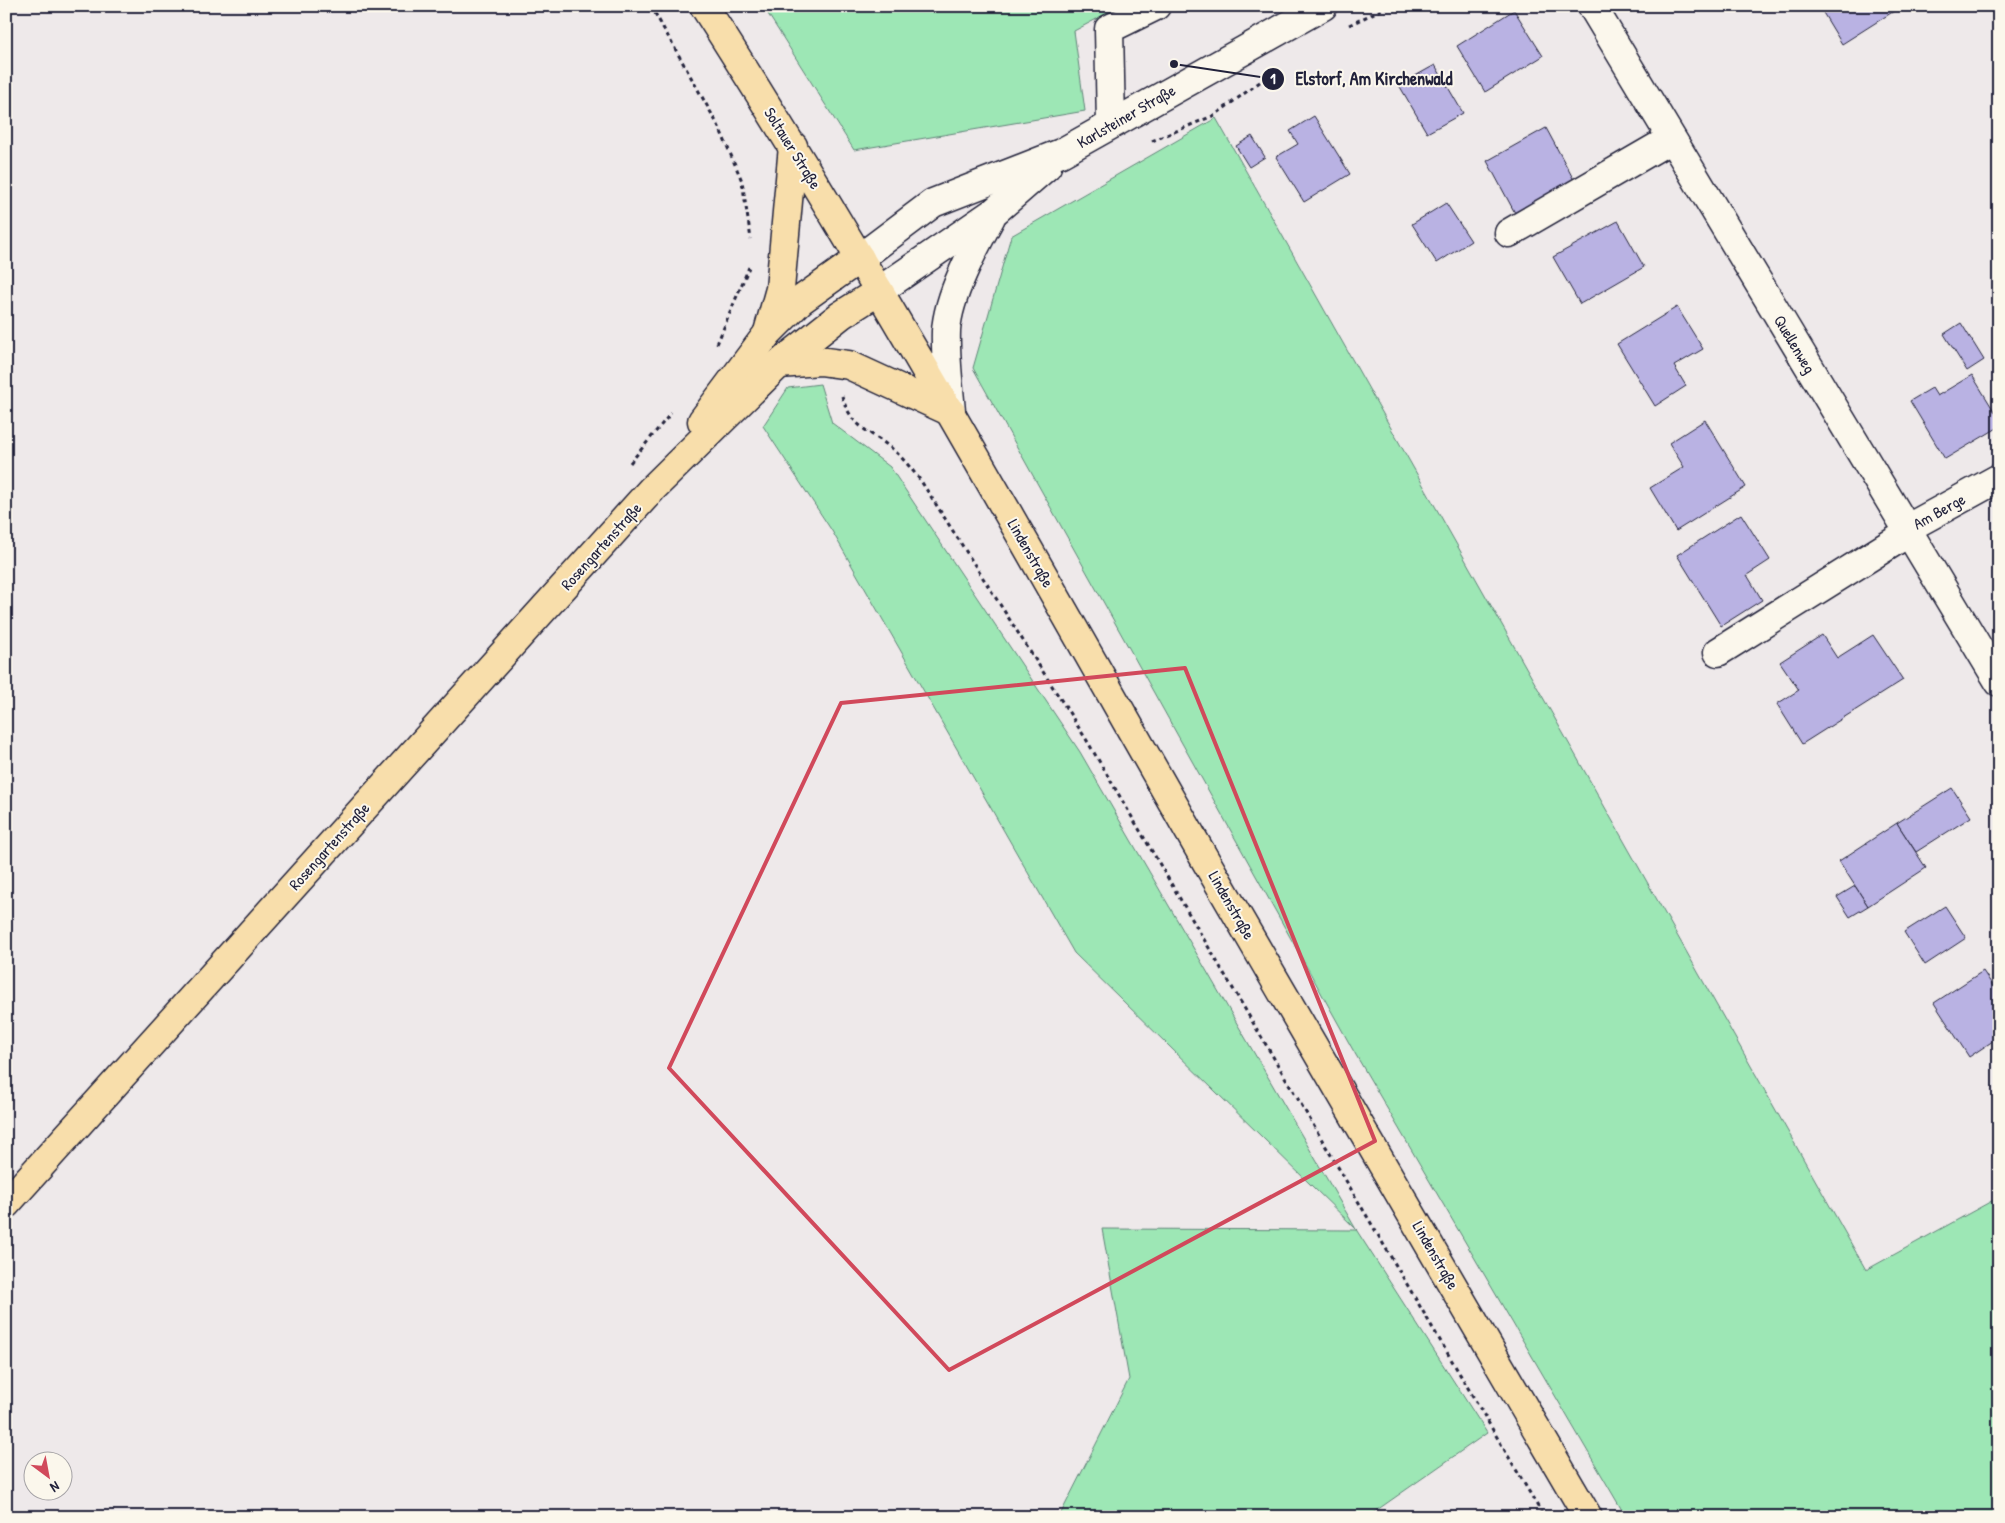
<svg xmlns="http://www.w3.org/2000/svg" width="2005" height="1523" font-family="'Patrick Hand',sans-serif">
<rect width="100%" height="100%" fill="#eee9ea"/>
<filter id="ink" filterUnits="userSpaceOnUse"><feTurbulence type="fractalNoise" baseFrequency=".02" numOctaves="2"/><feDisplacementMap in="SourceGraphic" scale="10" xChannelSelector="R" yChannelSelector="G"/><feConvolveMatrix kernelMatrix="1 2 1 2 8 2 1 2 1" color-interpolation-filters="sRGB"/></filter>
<g filter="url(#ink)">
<g fill="#9de7b5" stroke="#608478">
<path d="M763 6H1121L1074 31 1085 111 854 150Z"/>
<path d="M1216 118 1866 1270 1999 1197V1517H1626L1353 1050 973 368 1011 236Z"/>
<path d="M820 384 832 423 890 467 1080 752 1357 1231 1487 1433 1367 1517H1059L1129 1379 1102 1229 1357 1230 1074 953 832 531 763 426 788 388Z"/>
</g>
<g fill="#b9b2e3" stroke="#22223b">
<path d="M1819 6H1902L1842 44Z"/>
<path d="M1514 10 1543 56 1485 92 1457 46Z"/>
<path d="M1435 65 1463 113 1427 133 1399 85Z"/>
<path d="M1314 116 1350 174 1304 202 1276 157 1298 144 1290 131Z"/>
<path d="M1546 128 1574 180 1515 213 1487 161Z"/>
<path d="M1252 136 1265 157 1249 167 1236 146Z"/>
<path d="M1446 203 1471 241 1437 263 1412 224Z"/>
<path d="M1618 221 1644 267 1580 304 1553 257Z"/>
<path d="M1677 307 1703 349 1674 366 1686 386 1655 406 1617 344Z"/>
<path d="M1961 323 1984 360 1967 371 1944 334Z"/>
<path d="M1972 375 1999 419V427L1945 459 1910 401 1932 388 1937 396Z"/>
<path d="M1705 420 1746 487 1676 531 1650 488 1684 467 1669 443Z"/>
<path d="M1741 514 1770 560 1747 575 1762 600 1721 626 1677 555Z"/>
<path d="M1822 635 1837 658 1873 635 1903 680 1802 744 1777 704 1799 690 1780 662Z"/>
<path d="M1952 788 1971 817 1916 852 1897 823Z"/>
<path d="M1897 823 1926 868 1868 906 1839 861Z"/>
<path d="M1855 886 1868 906 1850 917 1837 897Z"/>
<path d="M1945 906 1966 938 1925 965 1904 932Z"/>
<path d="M1983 971 1999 995V1037L1969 1057 1934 1003Z"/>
</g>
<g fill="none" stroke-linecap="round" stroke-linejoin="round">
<defs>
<g id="minor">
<path d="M1592 6 1999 682"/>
<path d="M1111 124 1109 29 1156 6"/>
<path d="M1509 233 1671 139"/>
<path d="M860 258 933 203 1061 153 1323 6"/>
<path d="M879 291 994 212 1047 166"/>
<path d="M951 412C949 386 945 358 946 331 948 296 974 248 991 217"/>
<path d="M1906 529 1999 478"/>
<path d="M1718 652 1908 533"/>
</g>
<g id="major">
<path d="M704 6C883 285 1043 576 1207 863 1333 1082 1461 1299 1588 1517"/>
<path d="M768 332 780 289 793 146"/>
<path d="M779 364 820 361 849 365 951 412"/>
<path d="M702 421 768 333 801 300 860 258"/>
<path d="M6 1204 652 489 779 364 841 315 879 291"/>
</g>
</defs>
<use href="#minor" stroke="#22223b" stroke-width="31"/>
<use href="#major" stroke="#22223b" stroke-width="31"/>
<g stroke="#22223b" stroke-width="3" stroke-dasharray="4 4" stroke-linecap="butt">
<path d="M651 6 719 127 742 181 751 239"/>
<path d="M1349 25 1389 6"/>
<path d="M1152 141 1215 115 1268 76"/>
<path d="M717 344 749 267"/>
<path d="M842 396C852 431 875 432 898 454 906 462 914 472 921 481L1086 739 1544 1517"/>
<path d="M630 463 671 413"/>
</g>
<use href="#minor" stroke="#fbf7ec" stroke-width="28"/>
<use href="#major" stroke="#f8deab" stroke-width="28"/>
</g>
</g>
<path fill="none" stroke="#d1495b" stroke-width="4" stroke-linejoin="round" d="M1185 668 1375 1141 949 1370 669 1068 841 703Z"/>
<g text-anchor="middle" stroke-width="4" stroke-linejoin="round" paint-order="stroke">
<g font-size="16" fill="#22223b" stroke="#fbf7ec">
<text transform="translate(1126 116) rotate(-30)" y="6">Karlsteiner Straße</text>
<text transform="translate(793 148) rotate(58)" y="6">Soltauer Straße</text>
<text transform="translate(1795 344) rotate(59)" y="6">Quellenweg</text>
<text transform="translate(1939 511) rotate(-29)" y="6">Am Berge</text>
<text transform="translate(601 546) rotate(-48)" y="6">Rosengartenstraße</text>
<text transform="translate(1031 553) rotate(60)" y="6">Lindenstraße</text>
<text transform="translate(329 846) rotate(-48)" y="6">Rosengartenstraße</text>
<text transform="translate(1232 905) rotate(60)" y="6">Lindenstraße</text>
<text transform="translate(1436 1255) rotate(60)" y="6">Lindenstraße</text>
</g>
</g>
<path fill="none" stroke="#22223b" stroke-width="2" d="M1174 64L1273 79"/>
<g fill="#22223b" stroke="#fbf7ec" stroke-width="2">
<circle cx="1174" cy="64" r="5"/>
<circle cx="1273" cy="79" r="12"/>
</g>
<g font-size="15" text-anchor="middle" font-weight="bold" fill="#fff">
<text x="1273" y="84">1</text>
</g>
<g font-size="18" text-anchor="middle" font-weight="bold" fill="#22223b" stroke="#fbf7ec" stroke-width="4" stroke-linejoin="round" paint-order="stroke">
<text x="1374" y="85">Elstorf, Am Kirchenwald</text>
</g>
<rect width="2005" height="1523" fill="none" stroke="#fbf7ec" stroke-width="25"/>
<rect x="12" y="12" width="1980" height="1498" fill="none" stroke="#22223b" stroke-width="2" filter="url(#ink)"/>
<g transform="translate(48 1476) rotate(148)"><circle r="24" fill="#fbf7ec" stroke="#a4a2a5"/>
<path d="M0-4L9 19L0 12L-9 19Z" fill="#d1495b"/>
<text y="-8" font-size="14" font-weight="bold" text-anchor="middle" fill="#22223b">N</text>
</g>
</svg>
